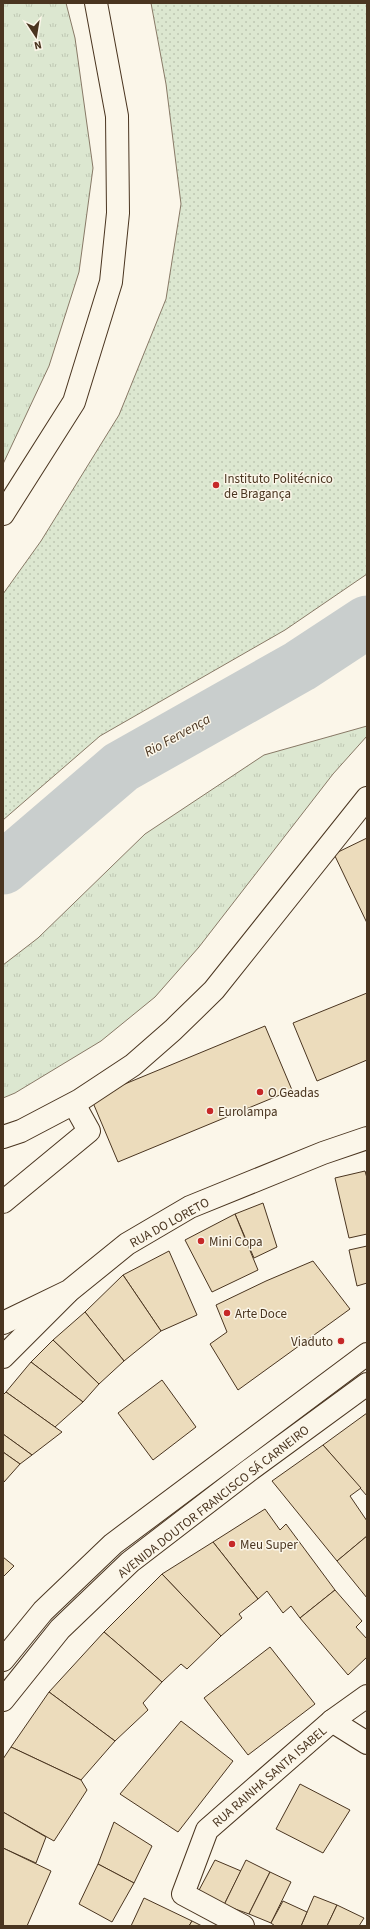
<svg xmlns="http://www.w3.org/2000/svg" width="370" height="1929" font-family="'Source Sans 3',sans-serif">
<defs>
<pattern id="grass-dots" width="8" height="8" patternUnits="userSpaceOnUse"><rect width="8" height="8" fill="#dce7d0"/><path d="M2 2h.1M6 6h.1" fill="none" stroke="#bec7b2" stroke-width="1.8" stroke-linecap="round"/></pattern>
<pattern id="park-tufts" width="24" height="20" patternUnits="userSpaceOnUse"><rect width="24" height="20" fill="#dce7d0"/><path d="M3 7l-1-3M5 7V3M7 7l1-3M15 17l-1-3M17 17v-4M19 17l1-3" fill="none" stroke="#bec7b2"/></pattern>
</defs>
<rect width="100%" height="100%" fill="#fbf6e9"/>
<path fill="url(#grass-dots)" stroke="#887966" d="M151 3H367V574L285 630 100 736 3 820V594L41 541 119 415 166 299 181 204 166 84Z"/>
<g fill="url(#park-tufts)" stroke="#887966">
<path d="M3 3H66L75 38 93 168 79 272 49 366 3 464Z"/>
<path d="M367 726V736L333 774 199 947 155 997 101 1041 15 1093 3 1098V965L38 938 145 834 264 755Z"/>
</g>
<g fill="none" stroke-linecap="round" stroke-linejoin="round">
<path stroke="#c9cecd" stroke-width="53" d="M3 868 121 767 300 666 367 622"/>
</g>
<g fill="#ecdcbc" stroke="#4a3520">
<path d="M367 838V923L334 854Z"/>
<path d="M367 993V1060L317 1081 293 1023Z"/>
<path d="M265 1026 292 1090 118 1162 91 1098Z"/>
<path d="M365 1171 367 1178V1234L349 1238 335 1178Z"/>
<path d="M263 1203 277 1247 254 1258 235 1214Z"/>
<path d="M235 1214 258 1270 212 1292 185 1240Z"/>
<path d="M367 1246V1283L357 1286 349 1250Z"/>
<path d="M169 1251 197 1315 161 1331 123 1275Z"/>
<path d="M313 1261 350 1309 238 1390 210 1344 227 1332 216 1305 266 1281Z"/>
<path d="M123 1275 161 1331 124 1361 85 1312Z"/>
<path d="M85 1312 124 1361 99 1384 53 1340Z"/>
<path d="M53 1340 99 1384 83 1402 31 1362Z"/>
<path d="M31 1362 83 1402 55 1427 6 1392Z"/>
<path d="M162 1380 196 1427 153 1460 118 1413Z"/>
<path d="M6 1392 62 1432 32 1455 3 1434V1395Z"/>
<path d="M367 1413V1496L323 1445Z"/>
<path d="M3 1434 32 1455 20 1464 3 1452Z"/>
<path d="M323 1445 361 1488 350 1496 367 1521V1536L337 1561 272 1481Z"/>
<path d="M3 1452 20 1464 4 1482 3 1481Z"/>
<path d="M265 1509 280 1530 286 1524 335 1590 300 1618 291 1606 283 1613 267 1591 258 1599 213 1542Z"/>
<path d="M367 1536V1598L337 1561Z"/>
<path d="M213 1542 258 1599 239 1614 242 1618 221 1636 162 1574Z"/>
<path d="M3 1557 14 1566 3 1577Z"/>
<path d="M162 1574 221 1636 187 1669 181 1664 162 1682 104 1632Z"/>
<path d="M335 1590 362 1621 356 1627 367 1639V1657L348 1675 300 1618Z"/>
<path d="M104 1632 162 1682 143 1703 148 1710 115 1741 49 1692Z"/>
<path d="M270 1647 315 1704 248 1755 204 1698Z"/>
<path d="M49 1692 115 1741 81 1780 11 1747Z"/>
<path d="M181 1721 233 1761 178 1832 120 1794Z"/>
<path d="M11 1747 81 1780 87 1790 54 1841 3 1812V1759Z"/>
<path d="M300 1784 350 1810 323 1853 276 1829Z"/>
<path d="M3 1812 46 1837 36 1863 3 1848Z"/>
<path d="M114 1822 152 1846 134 1883 98 1864Z"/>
<path d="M3 1848 51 1871 27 1926H3Z"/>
<path d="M215 1860 241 1871 224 1905 198 1892Z"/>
<path d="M246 1860 270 1872 249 1914 224 1905Z"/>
<path d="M98 1864 134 1883 112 1922 79 1904Z"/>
<path d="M270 1872 291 1882 271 1923 249 1914Z"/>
<path d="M314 1896 337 1905 327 1926H301Z"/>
<path d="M144 1898 192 1921 189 1926H131Z"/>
<path d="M283 1901 307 1912 301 1926H275L271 1923Z"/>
<path d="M337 1905 364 1918 359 1926H327Z"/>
<path d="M192 1921 202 1926H189Z"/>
</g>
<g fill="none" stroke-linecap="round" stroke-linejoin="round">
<defs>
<g id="minor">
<path d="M3 514 74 402 111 282 118 213 117 116 96 3"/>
<path d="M3 1137 21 1131 80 1100 133 1065 173 1030 214 990 367 798"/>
<path d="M3 1202 89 1131 74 1104"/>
<path d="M3 1357 67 1293"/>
<path d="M332 1721 367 1743"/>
<path d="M243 1926 183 1894 207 1830 332 1721 367 1696"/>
</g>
<g id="major">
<path d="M3 1323 69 1291 127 1244 190 1207 323 1153 367 1138"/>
<path d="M3 1660 43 1611 113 1544 367 1354"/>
<path d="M3 1700 60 1629 130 1562 251 1469 367 1384"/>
</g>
</defs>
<use href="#minor" stroke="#4a3520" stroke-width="24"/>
<use href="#major" stroke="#4a3520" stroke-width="24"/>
<use href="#minor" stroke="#fbf6e9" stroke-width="22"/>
<use href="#major" stroke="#fbf6e9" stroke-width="22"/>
</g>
<g fill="#c62828" stroke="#fbf6e9" stroke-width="1.5">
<circle cx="216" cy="485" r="4"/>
<circle cx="260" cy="1092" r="4"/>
<circle cx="210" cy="1111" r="4"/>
<circle cx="201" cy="1241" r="4"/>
<circle cx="227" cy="1313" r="4"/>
<circle cx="341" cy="1341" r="4"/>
<circle cx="232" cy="1544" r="4"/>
</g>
<g text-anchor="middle" stroke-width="3" stroke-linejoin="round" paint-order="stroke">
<g font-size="13" fill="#4a3520" stroke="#fbf6e9" text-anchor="start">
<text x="224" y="483">Instituto Politécnico<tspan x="224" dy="15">de Bragança</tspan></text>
<text x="268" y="1097">O Geadas</text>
<text x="218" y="1116">Eurolampa</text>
<text x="209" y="1246">Mini Copa</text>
<text x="235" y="1318">Arte Doce</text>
<text x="333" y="1346" text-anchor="end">Viaduto</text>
<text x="240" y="1549">Meu Super</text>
</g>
<g font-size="13" fill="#4a3520" stroke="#fbf6e9">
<text transform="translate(169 1222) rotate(-29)" y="5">RUA DO LORETO</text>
<text transform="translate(213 1501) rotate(-38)" y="5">AVENIDA DOUTOR FRANCISCO SÁ CARNEIRO</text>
<text transform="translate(269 1776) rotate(-41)" y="5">RUA RAINHA SANTA ISABEL</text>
</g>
<g font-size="14" font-style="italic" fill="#4a3520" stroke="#fbf6e9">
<text transform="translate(177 735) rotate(-29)" y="5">Rio Fervença</text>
</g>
</g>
<rect width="370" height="1929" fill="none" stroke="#4a3520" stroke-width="8"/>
<g transform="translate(36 36) rotate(168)" stroke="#fbf6e9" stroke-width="3" paint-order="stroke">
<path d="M0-3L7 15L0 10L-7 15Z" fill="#4a3520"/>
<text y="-6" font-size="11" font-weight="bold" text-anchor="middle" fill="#4a3520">N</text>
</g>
</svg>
